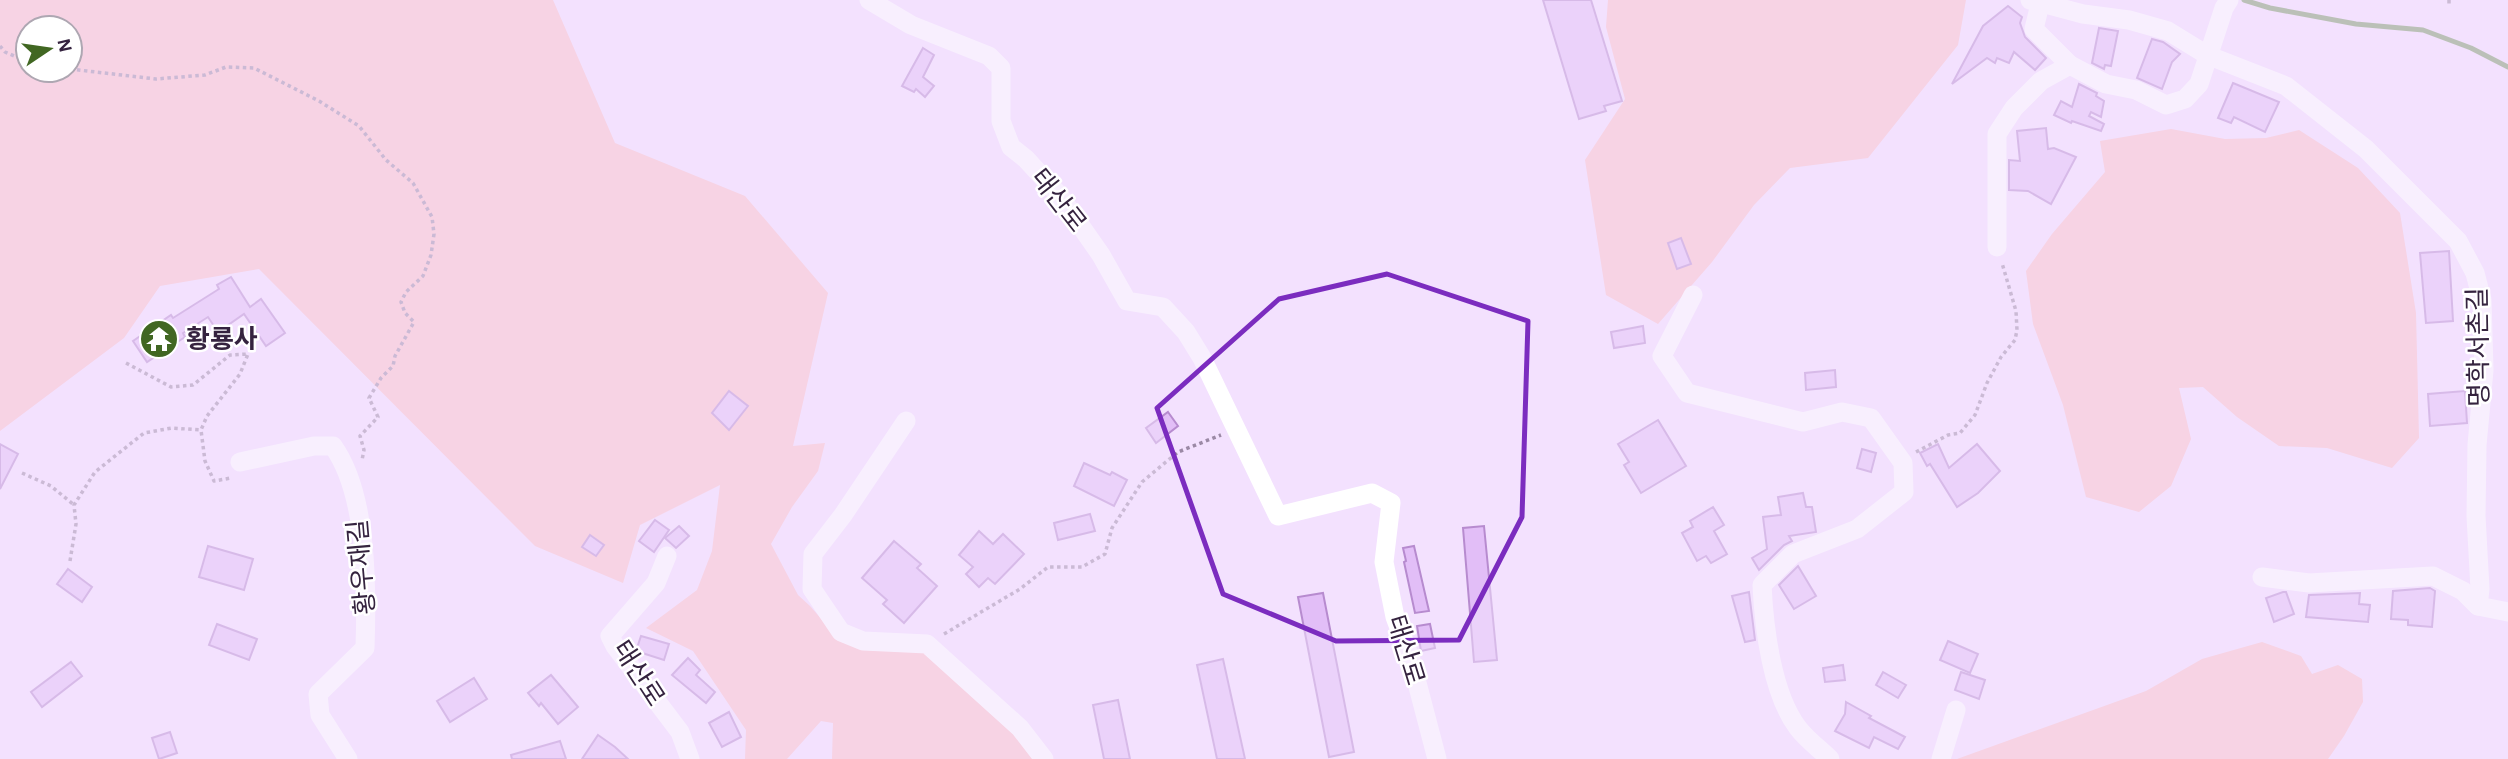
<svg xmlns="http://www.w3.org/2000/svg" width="2508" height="759" font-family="'Alegreya Sans','Noto Sans KR',sans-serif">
<rect width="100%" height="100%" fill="#f3e1fe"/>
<g fill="#fdc0c5" fill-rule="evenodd">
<path d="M0 0H553L615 143 745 196 828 293 793 446 825 443 818 471 792 507 771 544 798 595 810 606 838 638 927 652 1007 726 1036 759H832L833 723 821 721 787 759H745L746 730 693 651 646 628 697 590 712 551 720 485 640 525 623 583 535 546 259 269 160 286 124 338 0 431ZM28 28H70V70H28Z"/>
<path d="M1608 0H1966L1958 45 1868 158 1790 168 1754 205 1712 262 1658 324 1606 295 1585 160 1625 99 1606 27Z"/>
<path d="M2171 129 2225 139 2266 138 2299 130 2358 168 2400 213 2416 313 2419 438 2392 468 2327 448 2279 446 2237 417 2203 387 2179 388 2191 439 2171 486 2139 512 2086 497 2063 405 2033 324 2026 271 2052 234 2105 172 2100 141Z"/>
<path d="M2262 642 2301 656 2312 674 2338 665 2362 679 2363 702 2344 736 2328 759H1957L2146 691 2202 659Z"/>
</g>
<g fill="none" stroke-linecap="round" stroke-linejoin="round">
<path stroke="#799864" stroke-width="5" d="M2244 0 2270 8 2356 24 2423 30 2471 48 2508 67"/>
</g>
<g fill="#e2bef7" stroke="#b78bcf" stroke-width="2">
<path d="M1543 0H1591L1622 101 1604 106 1606 111 1579 119Z"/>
<path d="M2008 6 2022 17 2020 23 2025 37 2046 58 2035 70 2014 52 2009 63 1997 58 1995 63 1987 58 1952 84 1983 26Z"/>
<path d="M2099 28 2118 31 2111 66 2105 65 2104 69 2092 63Z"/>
<path d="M2152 39 2163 42 2180 54 2172 62 2162 89 2137 78Z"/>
<path d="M923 48 934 55 923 77 934 86 925 97 916 89 914 92 902 86Z"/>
<path d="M2233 83 2279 102 2265 132 2234 117 2231 123 2218 118Z"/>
<path d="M2079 84 2097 93 2096 96 2104 101 2101 117 2091 112 2089 116 2104 124 2101 131 2072 121 2071 123 2054 115 2061 101 2072 107Z"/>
<path d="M2046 128 2048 149 2054 148 2076 157 2051 204 2028 191 2009 190V160L2020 161 2017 131Z"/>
<path d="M1681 238 1691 264 1677 269 1668 243Z"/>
<path d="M2449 251 2453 321 2426 323 2420 253Z"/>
<path d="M231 277 250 307 261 299 285 333 266 346 244 314 218 332 208 317 183 333 185 337 147 362 133 341 171 315 173 318 219 289 217 285Z"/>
<path d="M1643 326 1645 343 1614 348 1611 332Z"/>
<path d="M1835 370 1836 387 1806 390 1805 373Z"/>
<path d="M729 391 748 406 729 430 712 413Z"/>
<path d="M2465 391 2467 423 2430 426 2428 394Z"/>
<path d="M1168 412 1178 426 1156 443 1146 428Z"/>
<path d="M1658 420 1686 466 1641 493 1624 465 1629 462 1618 444Z"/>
<path d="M0 444 18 454 0 489Z"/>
<path d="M1938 444 1949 468 1977 444 2000 471 1978 493 1957 507 1930 464 1927 466 1920 453Z"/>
<path d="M1862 449 1876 453 1871 472 1857 468Z"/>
<path d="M1084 463 1110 475 1112 472 1127 480 1114 506 1074 486Z"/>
<path d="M1803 493 1806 507H1812L1816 532 1789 536 1792 541 1784 545 1759 570 1752 558 1767 549 1763 517 1781 515 1778 497Z"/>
<path d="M1713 507 1724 525 1714 531 1727 554 1711 563 1706 556 1697 561 1682 533 1693 527 1690 521Z"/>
<path d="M1090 514 1095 531 1058 540 1054 523Z"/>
<path d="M655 520 669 530 654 552 639 541Z"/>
<path d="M679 526 689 536 676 548 665 538Z"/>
<path d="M1484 526 1497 660 1474 662 1463 528Z"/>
<path d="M979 531 993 544 1003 534 1024 554 995 584 988 578 979 587 966 574 973 567 959 555Z"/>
<path d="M590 535 604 545 596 556 582 547Z"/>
<path d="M894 541 921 564 917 568 937 586 904 623 883 604 887 600 862 578Z"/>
<path d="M208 546 253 559 244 590 199 577Z"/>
<path d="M1414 546 1429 611 1415 613 1404 562 1406 561 1403 548Z"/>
<path d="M1798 566 1816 596 1794 609 1779 585Z"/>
<path d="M68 569 92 587 82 602 57 584Z"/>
<path d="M2430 588 2435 591 2432 627 2408 625V620L2391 619 2393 591Z"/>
<path d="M1749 592 1755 640 1745 642 1732 596Z"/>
<path d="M2283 592H2286L2294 614 2274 622 2266 598Z"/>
<path d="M1323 593 1354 752 1329 757 1298 597Z"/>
<path d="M2360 593 2359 604 2370 605 2368 622 2306 617 2309 595Z"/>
<path d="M217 624 257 639 249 660 209 645Z"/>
<path d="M1430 624 1435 648 1421 651 1417 626Z"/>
<path d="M641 636 669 644 664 660 636 651Z"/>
<path d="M1948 641 1978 654 1970 673 1940 660Z"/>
<path d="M688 658 700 670 696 675 715 692 706 703 672 675Z"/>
<path d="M1223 659 1245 759H1217L1197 665Z"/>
<path d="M71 662 82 676 42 707 31 692Z"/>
<path d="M1843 665 1845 680 1825 682 1823 668Z"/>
<path d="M1883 672 1906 685 1898 698 1876 685Z"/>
<path d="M1961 672 1985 680 1979 699 1955 690Z"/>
<path d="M551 675 578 707 558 724 541 703 539 706 528 693Z"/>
<path d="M474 678 487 699 450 722 437 701Z"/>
<path d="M1118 700 1130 759H1104L1093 705Z"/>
<path d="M1846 702 1871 716 1869 718 1905 737 1898 749 1874 737 1869 748 1835 731 1845 714Z"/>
<path d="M729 712 741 737 722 747 709 723Z"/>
<path d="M170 732 177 753 159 759 152 738Z"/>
<path d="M598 735 615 747 628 759H582Z"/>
<path d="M560 741 566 759H512L511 755Z"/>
</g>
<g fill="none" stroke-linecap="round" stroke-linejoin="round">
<g stroke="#9b89a5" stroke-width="3.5" stroke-dasharray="3.5 3.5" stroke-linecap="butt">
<path d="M2449 0V5"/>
<path d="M0 46 5 52 28 62"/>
<path d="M70 69 156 79 205 75 226 67 254 68 319 101 359 126 386 160 413 183 432 217 434 234 431 255 423 276 406 292 401 302 405 313 414 322 395 356 393 366 381 378 369 398 378 417 360 436 364 450 362 460"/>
<path d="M126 363 171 387 193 385 230 355 248 354 240 374 207 416 201 430 205 461 214 481 231 478"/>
<path d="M1916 452 1948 435 1960 433 1975 415 1987 383 2001 357 2015 340 2017 330 2016 311 2002 263"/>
<path d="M22 473 51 486 74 505"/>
<path d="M70 561 76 524 74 505 95 472 144 433 172 428 201 430"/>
<path d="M944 634 1020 589 1048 567H1082L1105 554 1112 528 1142 482 1178 452 1221 435"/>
</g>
<g stroke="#fff" stroke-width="19">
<path d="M869 0 911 25 989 56 1001 68V121L1011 147 1026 159 1059 195 1101 255 1127 301 1163 307 1186 332 1202 358 1278 516 1372 493 1391 503 1384 562 1395 617 1411 660 1437 759"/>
<path d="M2030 0 2083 14 2129 20 2168 31 2207 55 2286 86 2366 149 2458 241 2475 273 2482 300 2484 370 2477 445 2476 516 2480 589 2478 606 2508 612"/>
<path d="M2040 4 2034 29 2070 65 2106 84 2136 90 2166 105 2185 99 2199 84 2224 8 2229 0"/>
<path d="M1997 247V134L2014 108 2041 81 2070 65"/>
<path d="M1693 295 1662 356 1687 393 1803 422 1842 412 1871 418 1903 463 1904 492 1857 529 1793 554 1762 585C1764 628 1772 694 1798 728 1807 740 1820 749 1830 759"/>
<path d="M906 421 843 515 813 554 812 589 841 632 863 641 927 644 1020 728 1044 759"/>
<path d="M240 462 314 446H333C368 495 367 589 365 648L318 694 320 715 348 759"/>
<path d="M667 556 656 583 610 636 615 646 680 732 690 759"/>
<path d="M2262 577 2309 583 2433 576 2463 591 2478 606"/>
<path d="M1941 759 1956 710"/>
</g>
</g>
<path d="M0 0H2508V759H0ZM1387 274 1528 321 1522 517 1459 640 1336 641 1223 594 1157 408 1279 299Z" fill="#f3e1fe" fill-opacity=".55" fill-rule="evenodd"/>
<path fill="none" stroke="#7b2cbf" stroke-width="5" stroke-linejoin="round" d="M1387 274 1528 321 1522 517 1459 640 1336 641 1223 594 1157 408 1279 299Z"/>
<defs>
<symbol id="temple-disc" viewBox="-11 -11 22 22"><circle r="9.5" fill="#416722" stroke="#fff"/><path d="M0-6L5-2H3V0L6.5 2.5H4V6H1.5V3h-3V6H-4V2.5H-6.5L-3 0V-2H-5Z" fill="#fff"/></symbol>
</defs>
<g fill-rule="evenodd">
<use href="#temple-disc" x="137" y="317" width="44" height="44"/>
</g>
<g text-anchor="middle" stroke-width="5" stroke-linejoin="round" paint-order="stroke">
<g font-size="26" fill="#35233f" stroke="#fff">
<text transform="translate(1059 200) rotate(52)" y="9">태산로</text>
<text transform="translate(2478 347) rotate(-91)" y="9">명학서촌길</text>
<text transform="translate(361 567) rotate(-95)" y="9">황우재길</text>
<text transform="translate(1406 650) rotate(73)" y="9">태산로</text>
<text transform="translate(639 673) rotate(57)" y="9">태산로</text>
</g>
<g font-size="26" font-weight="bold" fill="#35233f" stroke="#fff" text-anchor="start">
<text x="186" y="348">황룡사</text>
</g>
</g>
<g transform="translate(49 49) rotate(77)"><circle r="33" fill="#ffffff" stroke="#aea7b2" stroke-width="2"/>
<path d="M0-5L12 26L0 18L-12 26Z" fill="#416722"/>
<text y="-10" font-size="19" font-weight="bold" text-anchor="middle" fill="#35233f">N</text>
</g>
</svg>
